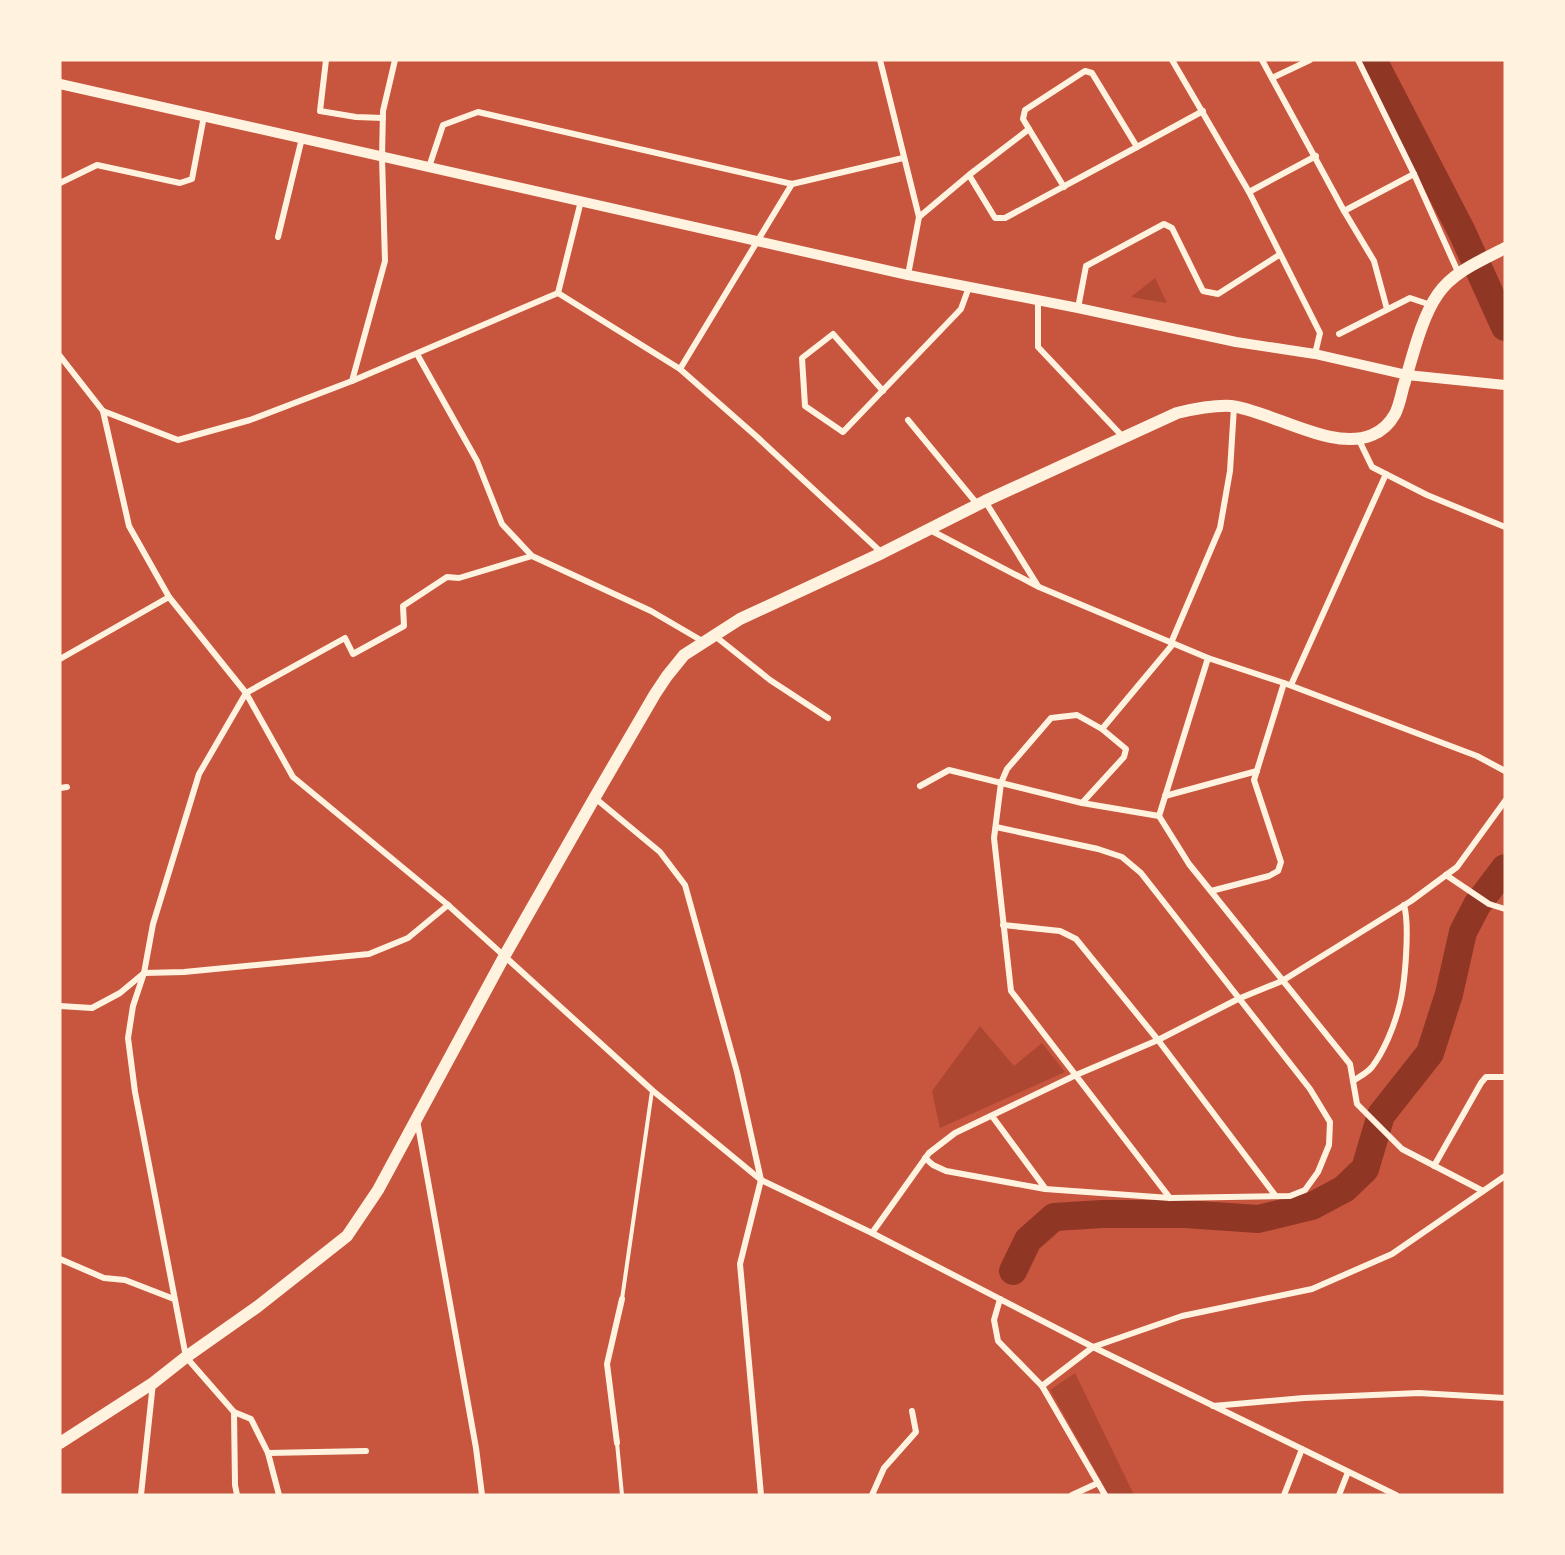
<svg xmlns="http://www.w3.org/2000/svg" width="1565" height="1555" font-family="'Fira Sans Condensed',sans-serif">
<rect width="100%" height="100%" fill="#c8553d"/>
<g fill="#ae4732">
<path d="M1155 278 1167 303 1131 297Z"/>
<path d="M980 1026 1014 1066 1042 1043 1065 1072 940 1128 932 1091Z"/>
<path d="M1075 1373 1134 1495H1109L1050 1390Z"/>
</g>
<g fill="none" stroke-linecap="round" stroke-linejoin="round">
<g stroke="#8f3625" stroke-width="28">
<path d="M1373 60 1462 232 1505 327"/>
<path d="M1013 1271 1028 1240 1054 1217 1102 1214H1185L1258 1219 1312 1206 1344 1189 1365 1169 1381 1115 1430 1053 1449 994 1463 932 1477 905 1505 868"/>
</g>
<g stroke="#fff3e0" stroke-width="4">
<path d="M622 1299 652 1091"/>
<path d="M617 1443 622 1495"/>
</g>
<g stroke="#fff3e0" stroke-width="6">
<path d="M326 60 320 111 356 117 383 118"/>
<path d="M880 60 919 217 908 275"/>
<path d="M1172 60 1249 192 1320 333 1315 354"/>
<path d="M1262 60 1344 211 1374 261 1387 309"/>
<path d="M1358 60 1414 174 1458 272"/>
<path d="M1272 78 1310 60"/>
<path d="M1029 129 1064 187"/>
<path d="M1137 147 1203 111"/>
<path d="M429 167 443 125 478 112 792 184 903 158"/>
<path d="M60 183 97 165 180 183 192 179 204 116"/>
<path d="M1249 192 1316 156"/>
<path d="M1344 211 1414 174"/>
<path d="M919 217 969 175 1029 129 1023 119 1025 110 1085 71 1092 73 1137 147 1005 218H995L969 175"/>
<path d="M278 237 302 138"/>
<path d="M558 293 581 201"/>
<path d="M1038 300V347L1123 437"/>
<path d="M1078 308 1086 266 1164 224 1172 228 1203 291 1218 294 1279 255"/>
<path d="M1339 334 1410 298 1431 305"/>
<path d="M417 354 477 461 502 524 532 556 651 611 704 642"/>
<path d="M60 356 103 411 129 526 169 597 246 693 293 777 448 905 652 1090 761 1180 872 1233 1093 1347 1396 1495"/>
<path d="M680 369 792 184"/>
<path d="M352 381 385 261 382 157 383 111 395 60"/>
<path d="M883 391 833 334 802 358 805 406 843 432 961 309 969 287"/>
<path d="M103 411 178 440 250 420 352 381 558 293 680 369 756 436 882 553"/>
<path d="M908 420 978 505"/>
<path d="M1358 438 1372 467 1427 495 1505 527"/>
<path d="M985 501 1038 586"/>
<path d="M930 530 1039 587 1208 658 1284 683 1477 756 1505 771"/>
<path d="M715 636 770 680 828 718"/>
<path d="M1171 643 1220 528 1230 471 1234 407"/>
<path d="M1208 658 1159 816 1189 864 1350 1064 1357 1104 1402 1149 1483 1191"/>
<path d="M60 659 169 597"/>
<path d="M1291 685 1386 474"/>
<path d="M1102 729 1077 715 1051 718 1007 769 1001 783 994 838 1011 991 1170 1198"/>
<path d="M920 786 949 770 1082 803 1159 816"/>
<path d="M60 788 67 787"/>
<path d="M1165 796 1257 771"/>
<path d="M595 798 660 852 685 885 737 1072 761 1180 740 1264 761 1495"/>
<path d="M1082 803 1124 757 1126 749 1102 729 1173 644"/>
<path d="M1446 875 1489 904 1505 909"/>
<path d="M1211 891 1269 876 1278 871 1281 862 1254 780 1284 683"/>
<path d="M1003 925 1060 931 1076 939 1158 1040 1275 1195"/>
<path d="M60 1006 92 1008 120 993 144 973 184 972 369 954 408 938 448 905"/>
<path d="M1353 1081C1359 1077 1367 1073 1372 1067 1384 1051 1394 1027 1399 1007 1405 986 1410 926 1404 905"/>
<path d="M992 1116 1045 1188"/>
<path d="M417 1120 476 1448 482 1495"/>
<path d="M925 1158 933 1165 946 1171 1045 1189 1170 1198 1290 1196 1305 1190 1318 1172 1329 1145 1330 1122 1310 1089 1141 873 1122 857 1098 849 996 827"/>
<path d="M1434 1166 1481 1083 1486 1077H1505"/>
<path d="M872 1233 929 1153 955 1133 1076 1075 1158 1040 1238 999 1282 981 1411 901 1457 867 1505 801"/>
<path d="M60 1259 104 1278 125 1280 174 1299"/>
<path d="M1000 1299 994 1320 998 1341 1042 1386"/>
<path d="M1213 1406 1304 1398 1419 1393 1505 1398"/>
<path d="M234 1412 251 1419 268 1453 279 1495"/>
<path d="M617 1443 607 1364 622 1299"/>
<path d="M268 1453 366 1451"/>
<path d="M141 1495 153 1383"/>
<path d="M237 1495 235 1485 234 1412 186 1357 135 1092 128 1038 133 1006 144 973 153 924 199 774 246 693 345 638 353 654 404 626 403 606 447 577 459 578 532 556"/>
<path d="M872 1495 884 1468 916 1432 912 1411"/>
<path d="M1072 1495 1098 1483"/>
<path d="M1105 1495 1042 1386 1093 1347 1182 1316 1312 1289 1392 1254 1505 1176"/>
<path d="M1284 1495 1302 1449"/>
<path d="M1339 1495 1348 1472"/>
</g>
<path stroke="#fff3e0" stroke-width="10" d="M60 84 908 275 1078 308 1236 342 1315 354 1407 375 1505 385"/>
<path stroke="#fff3e0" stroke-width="12" d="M60 1443 153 1383 186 1357 257 1307 347 1236 378 1190 505 955 595 797 655 694 667 676 684 655 740 619 882 553 985 501 1177 413C1194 409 1213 405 1231 406 1272 411 1332 452 1372 435 1382 431 1390 423 1395 414 1399 406 1401 396 1403 388 1412 359 1421 318 1438 294 1454 271 1481 261 1505 248"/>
</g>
<rect width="1565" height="1555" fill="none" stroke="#fff3e0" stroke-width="123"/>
</svg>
